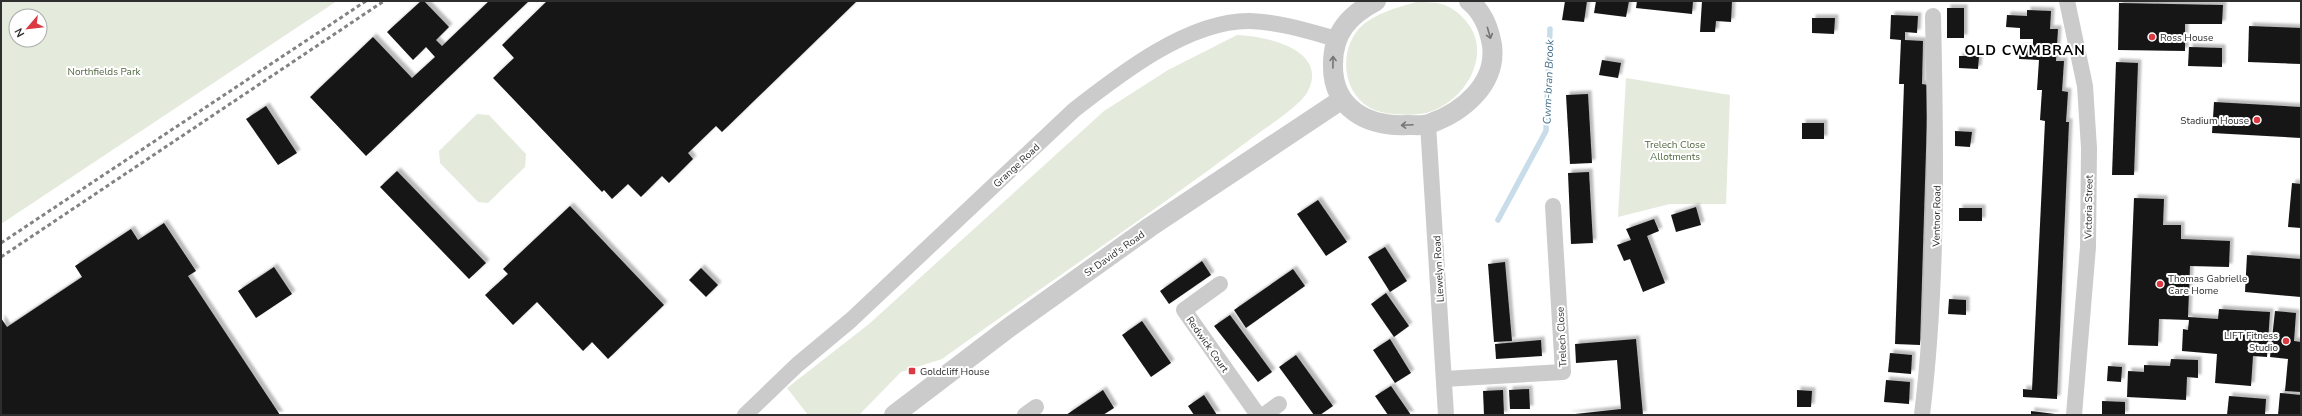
<svg xmlns="http://www.w3.org/2000/svg" width="2302" height="416" font-family="'Nunito Sans',sans-serif">
<defs>
<filter id="shadow"><feDropShadow dx="3.5" dy="-3.5" stdDeviation="1" flood-color="#0004"/></filter>
</defs>
<rect width="100%" height="100%" fill="#fff"/>
<g fill="#e4ebdc" fill-rule="evenodd">
<path d="M1 1H337L1 224ZM16 16H40V40H16Z"/>
<path d="M1416 2C1423 2 1430 2 1437 3 1449 5 1457 11 1465 20 1495 53 1465 103 1426 113 1411 116 1395 115 1381 112 1346 104 1336 58 1357 31 1371 14 1396 8 1416 2Z"/>
<path d="M1237 35C1265 36 1329 49 1308 91 1301 106 1262 130 1248 141 1148 216 1043 286 942 359L901 372 859 415H808L787 388 869 324 1104 111 1168 70Z"/>
<path d="M1626 78 1730 95 1726 204H1670L1618 217Z"/>
<path d="M477 114 489 115 526 154 525 167 488 203 478 202 440 163 439 151Z"/>
</g>
<g fill="none" stroke-linecap="round" stroke-linejoin="round">
<path stroke="#c9dce9" stroke-width="5.5" d="M1498 220 1546 131 1550 29"/>
</g>
<g fill="#151515" filter="url(#shadow)">
<path d="M421 1H424L449 27 436 40 442 46 489 1H529L366 156 310 97 373 37 412 78 435 57 426 47 413 60 387 32Z"/>
<path d="M547 1H857L722 132 716 126 688 153 693 159 669 183 662 176 641 197 628 184 612 199 604 190 602 192 493 78 514 58 502 45Z"/>
<path d="M1565 1H1587L1584 22 1562 20Z"/>
<path d="M1596 1H1629L1626 17 1594 13Z"/>
<path d="M1637 1H1693L1692 14 1636 8Z"/>
<path d="M1702 1H1732L1731 22 1716 21 1715 32H1700Z"/>
<path d="M2119 3 2223 5 2222 24H2185V51L2118 50Z"/>
<rect x="1947" y="8" width="17" height="30"/>
<path d="M2027 10 2051 11 2050 29H2058L2056 61H2064L2062 91 2068 92 2066 122H2069L2057 399 2023 397V389L2032 390 2045 121 2040 120 2042 90H2037L2039 60 2019 59 2020 47 2033 48V39H2020V28L2006 27 2007 15 2027 16Z"/>
<path d="M1891 15 1918 16 1917 33 1905 32V40L1923 41 1922 84 1928 85 1920 345 1895 344 1904 84H1899L1901 40 1890 39Z"/>
<path d="M1812 18H1835L1834 34 1812 33Z"/>
<path d="M2249 26 2301 28V64L2248 62Z"/>
<path d="M2189 47 2222 48V67L2188 66Z"/>
<path d="M1959 56H1979L1978 69 1959 68Z"/>
<path d="M1602 60 1621 63 1618 78 1599 75Z"/>
<path d="M2116 62 2138 63 2134 175H2112Z"/>
<path d="M1588 94 1592 163 1570 164 1566 95Z"/>
<path d="M2214 102 2301 107V138L2212 133Z"/>
<path d="M266 106 297 153 278 165 246 119Z"/>
<rect x="1802" y="123" width="22" height="16"/>
<path d="M1955 131 1972 132 1970 147 1955 146Z"/>
<path d="M397 171 486 263 469 279 380 187Z"/>
<path d="M1589 172 1593 243 1571 244 1568 173Z"/>
<path d="M2292 183 2301 184V228L2288 227Z"/>
<path d="M2134 198 2164 199 2163 225H2181V239L2230 241 2229 267 2190 266 2188 317 2218 319 2219 309 2270 312 2267 357 2253 356 2251 386 2215 383 2217 354 2182 351 2183 329 2188 330 2189 320 2159 319 2158 346 2128 345Z"/>
<path d="M1318 200 1347 242 1326 256 1297 214Z"/>
<path d="M570 206 664 305 608 359 592 342 583 351 537 302 513 325 485 295 508 274 503 269Z"/>
<path d="M1696 207 1701 225 1676 232 1671 215Z"/>
<rect x="1959" y="208" width="23" height="13"/>
<path d="M1654 219 1659 231 1647 236 1665 283 1643 292 1630 259 1624 261 1617 245 1631 240 1626 229Z"/>
<path d="M164 223 196 271 188 276 280 415H1V318L7 327 82 277 75 266 131 229 138 240Z"/>
<path d="M1385 247 1407 281 1390 292 1368 257Z"/>
<path d="M2247 255 2301 259V297L2245 292Z"/>
<path d="M1202 261 1211 275 1169 304 1160 291Z"/>
<path d="M1505 262 1512 341 1494 342 1488 264Z"/>
<path d="M274 267 292 294 256 318 238 291Z"/>
<path d="M701 268 718 285 706 297 689 280Z"/>
<path d="M1293 269 1305 286 1246 328 1234 310Z"/>
<path d="M1386 293 1409 326 1394 337 1371 304Z"/>
<path d="M1949 299 1966 300V315L1948 314Z"/>
<path d="M2275 311 2296 313 2294 341 2301 342V392L2285 391 2288 359 2270 357Z"/>
<path d="M1230 315 1272 372 1258 382 1214 326Z"/>
<path d="M1142 321 1171 363 1151 377 1122 335Z"/>
<path d="M1390 339 1411 373 1395 383 1373 350Z"/>
<path d="M1636 339 1643 415H1566L1621 409 1617 360 1576 363 1575 344Z"/>
<path d="M1541 340 1542 356 1496 359 1495 344Z"/>
<path d="M1890 353 1912 355 1911 374 1888 372Z"/>
<path d="M1296 355 1333 406 1320 415H1314L1279 367Z"/>
<path d="M2171 359 2198 360V378L2187 377 2186 400 2127 397 2128 371 2144 372V365L2170 366Z"/>
<path d="M2108 366 2122 367 2121 382 2107 381Z"/>
<path d="M1886 380 1910 382 1909 404 1884 402Z"/>
<path d="M1391 386 1402 402 1411 415H1388L1375 396Z"/>
<path d="M1529 389 1530 409H1510L1509 390Z"/>
<path d="M1103 390 1114 408 1103 415H1066Z"/>
<path d="M1503 390 1504 415H1484L1483 391Z"/>
<path d="M1797 390 1812 391 1811 407H1797Z"/>
<path d="M2280 393 2301 395V415H2278Z"/>
<path d="M1204 395 1217 415H1194L1188 406Z"/>
<path d="M2229 396 2266 399 2265 415H2227Z"/>
<path d="M2102 401 2125 402V415H2102Z"/>
<path d="M2031 411 2055 414V415H2031Z"/>
</g>
<g fill="none" stroke-linecap="round" stroke-linejoin="round">
<g stroke="#cbcbcb" stroke-width="16">
<path d="M2067 1 2085 86 2089 148 2088 247 2074 415"/>
<path d="M1428 124 1446 415"/>
<path d="M1220 284 1184 310 1258 415"/>
<path d="M1444 379 1563 372 1553 206"/>
<path d="M745 415 797 365 851 320 1074 110C1120 74 1189 20 1250 21 1279 22 1308 31 1336 39"/>
<path d="M1025 415 1036 407"/>
<path d="M1264 415 1279 404"/>
<path d="M1922 415C1938 282 1936 150 1933 16"/>
</g>
<g stroke="#cbcbcb" stroke-width="20">
<path d="M1376 1C1349 15 1333 33 1333 64 1332 109 1368 127 1408 125 1415 125 1423 126 1429 124 1463 112 1497 84 1492 45 1489 28 1483 12 1469 1"/>
<path d="M894 415 1011 326 1150 227 1341 100"/>
</g>
<g stroke="#838383" stroke-width="3" stroke-dasharray="4 3" stroke-linecap="butt">
<path d="M1 243 366 1"/>
<path d="M1 257 384 1"/>
</g>
</g>
<defs><path id="oneway-shaft" d="M-6 0H5M1.5-3L5.5 0L1.5 3" fill="none" stroke-width="1.6" stroke-linecap="round" stroke-linejoin="round"/></defs>
<g stroke="#757575">
<use href="#oneway-shaft" transform="translate(1489 33) rotate(74)"/>
<use href="#oneway-shaft" transform="translate(1333 62) rotate(-89)"/>
<use href="#oneway-shaft" transform="translate(1407 125) rotate(177)"/>
</g>
<g fill="#db3a42" stroke="#fff" stroke-width="1.5">
<circle cx="2152" cy="37" r="4"/>
<circle cx="2257" cy="120" r="4"/>
<circle cx="2160" cy="284" r="4"/>
<circle cx="2286" cy="341" r="4"/>
<rect x="908" y="367" width="8" height="8" rx="2"/>
</g>
<g text-anchor="middle" stroke-width="4" stroke-linejoin="round" paint-order="stroke">
<g font-size="10" fill="#2e2e2e" stroke="#fff" text-anchor="start">
<text x="2160" y="41">Ross House</text>
<text x="2249" y="124" text-anchor="end">Stadium House</text>
<text x="2168" y="282">Thomas Gabrielle<tspan x="2168" dy="12">Care Home</tspan></text>
<text x="2278" y="339" text-anchor="end">LIFT Fitness<tspan x="2278" dy="12">Studio</tspan></text>
<text x="920" y="375">Goldcliff House</text>
</g>
<g font-size="10" fill="#50673e" stroke="#fff">
<text x="104" y="75">Northfields Park</text>
<text x="1675" y="148">Trelech Close<tspan x="1675" dy="12">Allotments</tspan></text>
</g>
<g font-size="10" fill="#2e2e2e" stroke="#fff">
<text transform="translate(1016 165) rotate(-43)" y="4">Grange Road</text>
<text transform="translate(2088 207) rotate(-89)" y="4">Victoria Street</text>
<text transform="translate(1936 216) rotate(-89)" y="4">Ventnor Road</text>
<text transform="translate(1114 253) rotate(-35)" y="4">St David's Road</text>
<text transform="translate(1438 269) rotate(-93)" y="4">Llewelyn Road</text>
<text transform="translate(1561 337) rotate(-93)" y="4">Trelech Close</text>
<text transform="translate(1208 344) rotate(55)" y="4">Redwick Court</text>
</g>
<g font-size="11" font-style="italic" fill="#406d8b" stroke="#fff">
<text transform="translate(1548 82) rotate(-88)" y="4">Cwm-bran Brook</text>
</g>
<g font-size="14" font-weight="bold" letter-spacing="1" fill="#000" stroke="#fff">
<text x="2025" y="55">OLD CWMBRAN</text>
</g>
</g>
<rect width="2302" height="416" fill="none" stroke="#2e2e2e" stroke-width="4"/>
<g transform="translate(28 28) rotate(242)"><circle r="19" fill="#ffffff" stroke="#ababab"/>
<path d="M0-3L7 15L0 10L-7 15Z" fill="#db3a42"/>
<text y="-6" font-size="11" font-weight="bold" text-anchor="middle" fill="#2e2e2e">N</text>
</g>
</svg>
